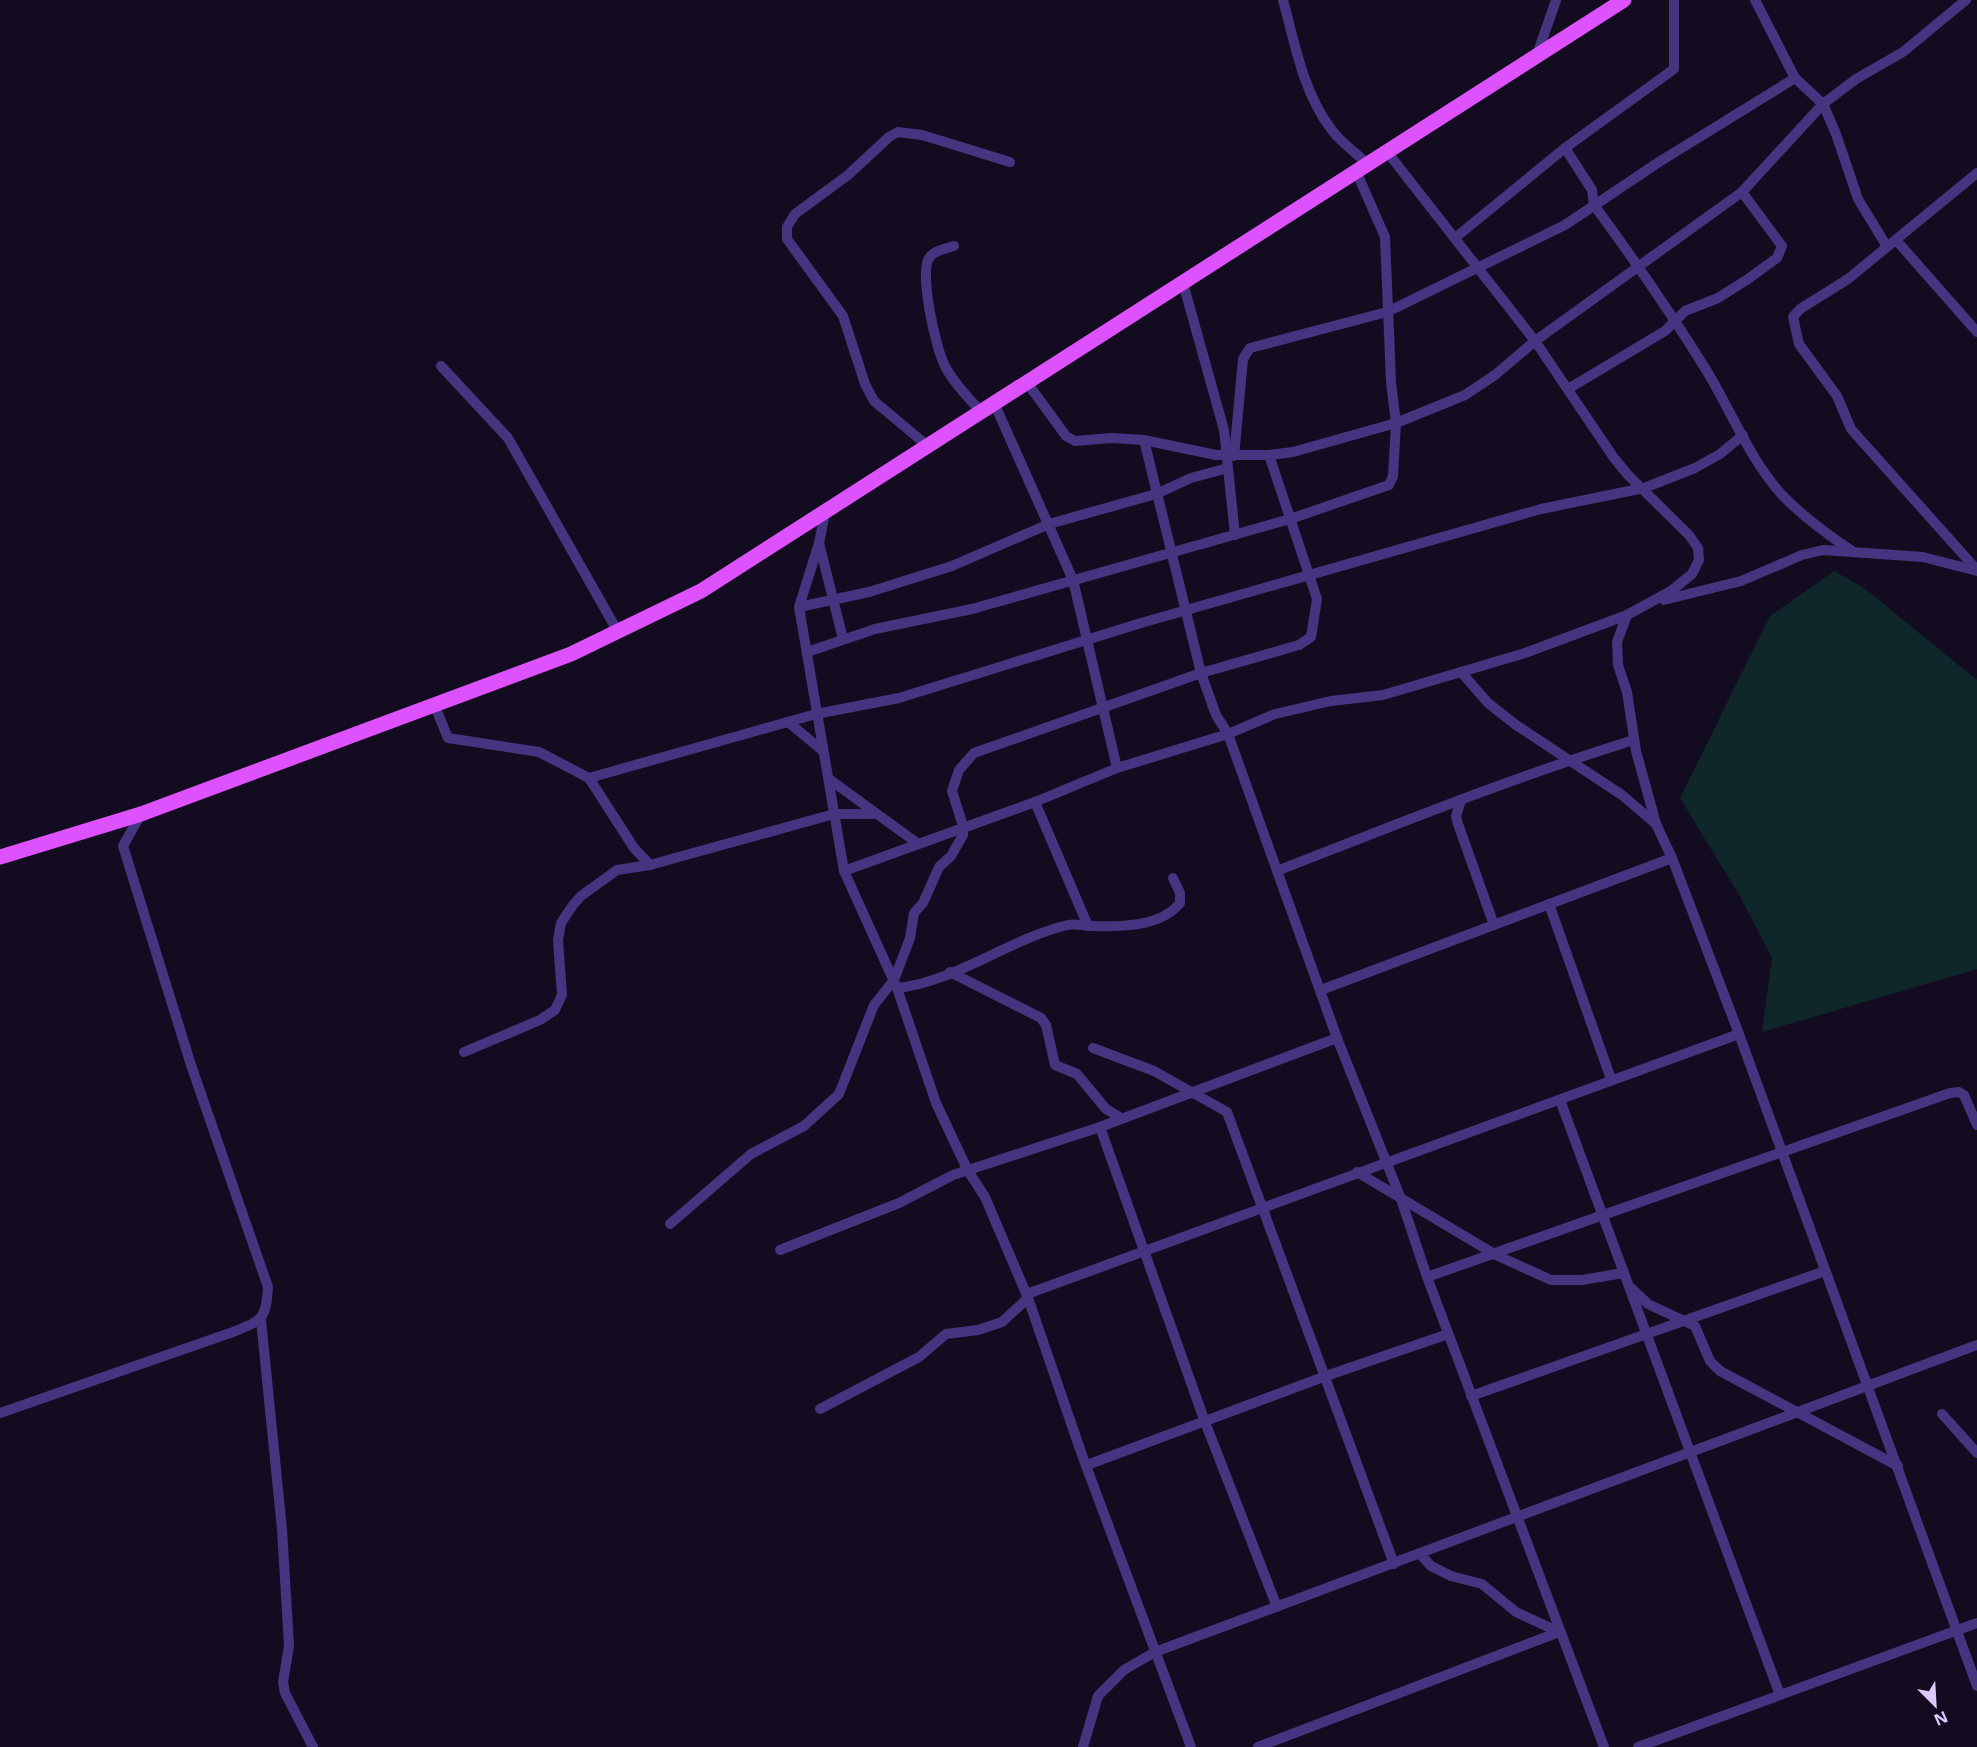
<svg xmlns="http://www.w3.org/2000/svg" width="1977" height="1747" font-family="'Open Sans',sans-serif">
<rect width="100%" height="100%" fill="#130c20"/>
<path fill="#0f262a" d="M1834 571 1864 588 1977 680V969L1762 1032 1772 958 1741 898 1680 798 1770 616Z"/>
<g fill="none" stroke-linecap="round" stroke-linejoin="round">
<g stroke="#453580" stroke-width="10">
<path d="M1283 0C1295 44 1303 92 1331 129 1340 142 1356 153 1368 164"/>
<path d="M1755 0 1795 78 1823 104 1836 134 1858 199 1886 245"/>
<path d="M1537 55 1556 0"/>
<path d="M1565 148 1592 190 1594 205C1633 258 1670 312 1705 368 1731 410 1750 461 1784 497 1805 518 1828 535 1852 551"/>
<path d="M1388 153 1535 341 1614 458 1628 475 1689 535 1698 548 1699 560 1692 574 1671 591 1627 615 1617 642 1618 665 1627 692 1636 751 1656 824 1672 858 1739 1034 1977 1686"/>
<path d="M1977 173 1848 279 1800 309 1793 317 1799 344 1837 396 1851 429 1977 570"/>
<path d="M1455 238 1565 148 1674 69V0"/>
<path d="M1896 240 1977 332"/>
<path d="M954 246C945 249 935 250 929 258 919 273 936 350 945 366 954 384 969 398 982 413"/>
<path d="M1183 283 1224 430 1235 535"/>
<path d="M441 366 508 438 618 632"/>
<path d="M1028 384 1066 436 1075 441 1111 438 1144 440 1216 455H1269L1293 452 1396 423 1465 395 1495 375 1535 341 1742 192 1823 104 1856 79 1903 52 1966 0"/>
<path d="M1568 389 1665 331 1685 311 1718 298 1748 279 1777 258 1782 246 1742 192"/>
<path d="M995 405 1073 580 1117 768"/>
<path d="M1144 440 1201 673 1216 715 1228 734 1337 1038 1401 1199 1427 1277 1604 1747"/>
<path d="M929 447 874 401 865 384 843 316 787 239V227L795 214 848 175 889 137 898 132 922 135 1010 162"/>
<path d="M1234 456 1243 359 1250 348 1387 312 1565 225 1659 162 1795 78"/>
<path d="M825 513 819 543 799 607 844 871 897 988 936 1103 968 1171 985 1197 1028 1298 1082 1455 1191 1747"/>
<path d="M819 543 843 639"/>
<path d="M1664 600 1741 581 1802 555 1823 550 1923 557 1977 571"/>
<path d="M799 607 869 592 952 566 1049 524 1156 494 1191 478 1228 468"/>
<path d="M807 652 875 629 972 609 1290 519 1389 485 1393 476 1396 423 1391 382 1385 237 1356 171"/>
<path d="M1461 672 1488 703 1516 725 1622 795 1656 824"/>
<path d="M434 704 448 738 539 752 589 778 634 848 650 865 617 870 581 896 573 905 561 923 558 940 562 995 555 1010 540 1020 464 1052"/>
<path d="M788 722 823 751"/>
<path d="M589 778 816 714 899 698 1141 623 1541 509 1644 488 1695 468 1720 454 1743 435"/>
<path d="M829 779 917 843"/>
<path d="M1461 800 1456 816 1458 824 1494 925"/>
<path d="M1035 802 1088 926"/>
<path d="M650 865 834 814H874"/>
<path d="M844 871 1035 802 1117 768 1228 734 1275 714 1331 701 1383 695 1525 653 1627 615"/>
<path d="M1277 871C1395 825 1513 777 1634 740"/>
<path d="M1549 904 1611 1079"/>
<path d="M950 972 1041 1018 1046 1025 1055 1065 1077 1074 1106 1109 1121 1118"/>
<path d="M897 988C953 983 1011 938 1068 925 1076 923 1083 926 1091 926 1120 927 1161 927 1180 903V893L1173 878"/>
<path d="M1321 990 1672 858"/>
<path d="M1093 1048 1154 1071 1227 1112 1394 1564"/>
<path d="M1560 1100 1780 1695"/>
<path d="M1100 1127 1205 1422 1277 1607"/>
<path d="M1357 1172 1496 1255 1551 1280H1582L1623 1273"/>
<path d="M670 1224 751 1154 804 1126 839 1094 874 1005 894 980 910 938 914 913 923 903 939 867 951 856 963 835V826L952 791 959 770 974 753 1201 673 1299 645 1311 637 1317 599 1269 455"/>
<path d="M780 1250 899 1203 953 1175 1100 1127 1337 1038"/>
<path d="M1427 1277 1950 1093 1959 1092 1964 1095 1977 1125"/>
<path d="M1631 1288 1648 1304 1695 1326 1710 1361 1720 1371 1898 1466"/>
<path d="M1027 1294 1739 1034"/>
<path d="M261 1320 282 1529 289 1646 283 1682 285 1693 313 1747"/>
<path d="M1471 1396 1825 1271"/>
<path d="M820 1409 919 1357 946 1334 978 1330 1002 1322 1028 1298"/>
<path d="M0 1413 233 1332C262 1320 266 1320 268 1287L191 1065 123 846 141 814"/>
<path d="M1942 1414 1977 1453"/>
<path d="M1087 1465 1326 1376 1448 1334"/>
<path d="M1083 1747 1098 1696 1124 1670 1155 1652 1977 1345"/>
<path d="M1258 1747 1559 1632 1516 1612 1482 1584 1451 1576 1431 1566 1420 1554"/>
<path d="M1638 1747 1977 1623"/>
</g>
<path stroke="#dd51ff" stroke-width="15" d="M0 857 141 814 571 654 701 591 1624 0"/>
</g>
<g transform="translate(1935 1705) rotate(156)" stroke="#130c20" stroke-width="4.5" paint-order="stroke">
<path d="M0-4.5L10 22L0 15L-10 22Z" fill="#dacaff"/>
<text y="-9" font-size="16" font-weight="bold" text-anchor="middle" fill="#dacaff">N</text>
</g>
</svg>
